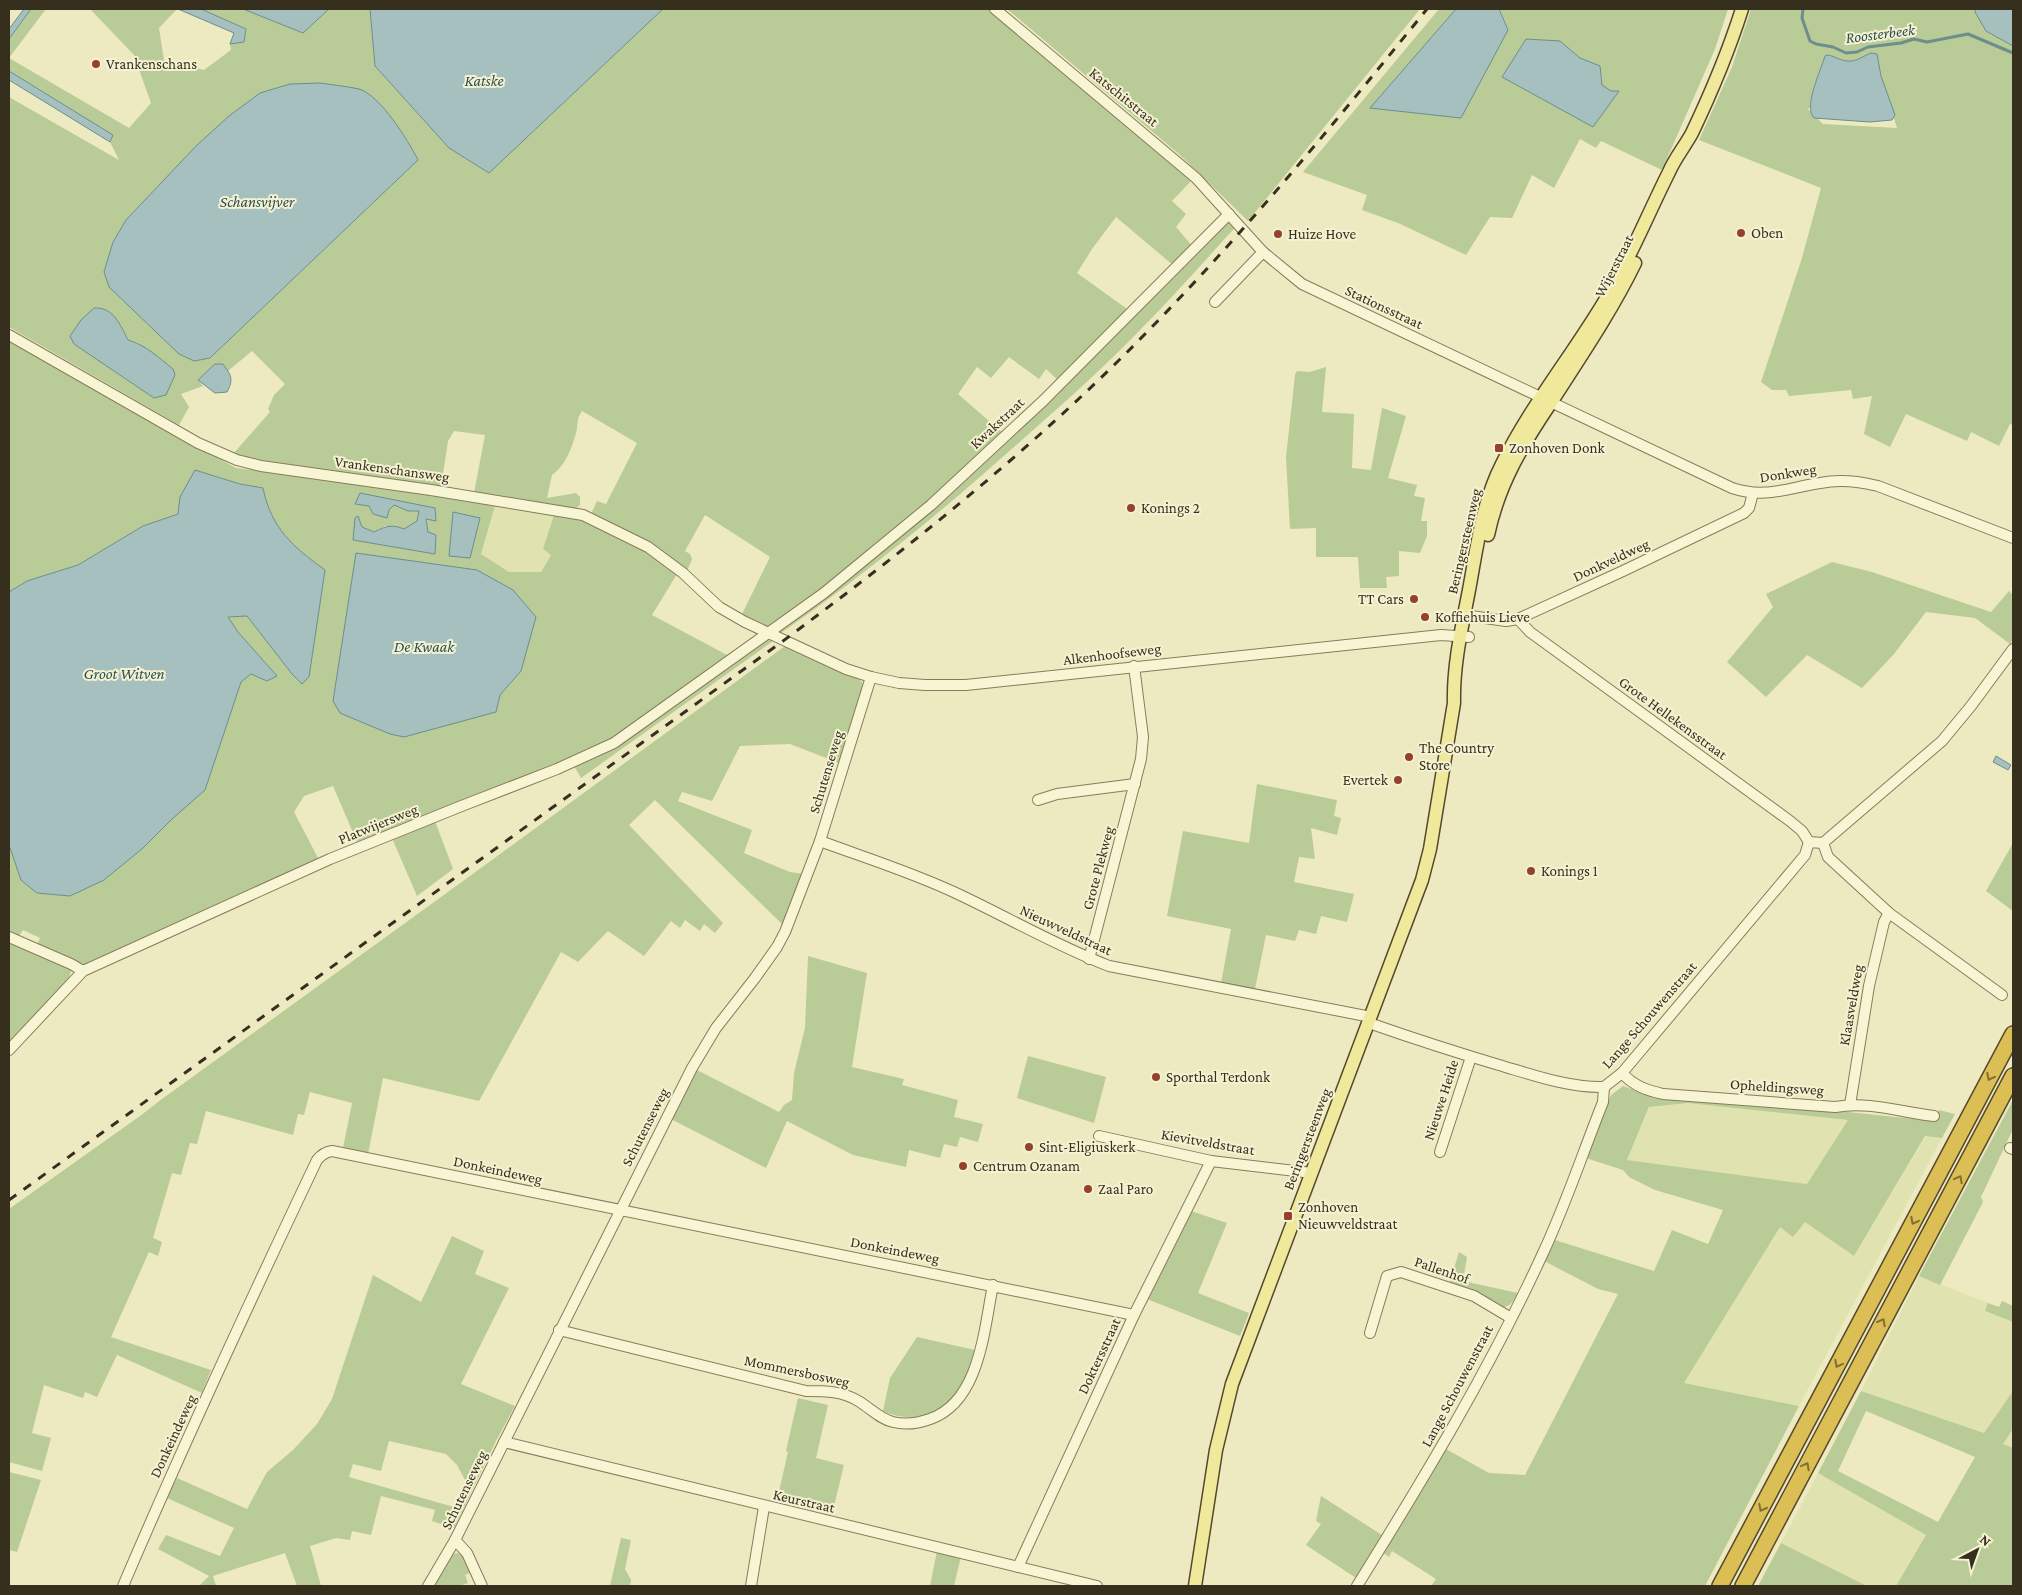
<svg xmlns="http://www.w3.org/2000/svg" width="2022" height="1595" font-family="'Crimson Pro',serif">
<rect width="100%" height="100%" fill="#edeac2"/>
<g fill="#e0e3b0">
<path d="M495 506 554 515 543 549 551 554 540 573 509 572 481 554Z"/>
<path d="M1688 1103 1761 1110 1849 1120 1807 1184 1627 1160 1650 1107Z"/>
<path d="M1926 1136 1942 1138 1799 1406 1684 1383 1780 1227 1805 1221 1854 1256Z"/>
<path d="M1919 1276 1988 1303 1985 1311 2013 1322V1391L1984 1433 1861 1391Z"/>
<path d="M2013 1429V1448L2003 1444Z"/>
<path d="M1818 1473 1926 1535 1896 1586H1867L1781 1543Z"/>
</g>
<g fill="#b9cb97" fill-rule="evenodd">
<path d="M31 9H46L9 58V39Z"/>
<path d="M90 9H177L159 28 164 60 204 70 231 50 230 44 244 42 246 29 201 9H243L303 33 329 9H370L375 66 449 148 489 173 663 9H988L1191 181 1172 201 1186 214 1176 227 1193 247 1174 266 1116 217 1092 249 1077 273 1130 311 1059 381 1046 369 1039 379 1009 357 991 378 977 367 958 394 1004 434C929 502 853 568 770 626L765 627 742 614 770 557 705 515 685 551 690 554 692 559 687 571 591 514 597 501 606 504 637 443 582 411C575 422 579 423 576 433 572 448 565 466 552 475L547 498 576 493 580 497V505L576 508 474 493 485 435 454 431 448 441 441 487 243 458 233 454 270 412 268 409 274 395 285 384 252 351 228 371 223 364H215L198 380 203 386 181 394 189 407 179 425 9 327V97L119 160 110 142 113 135 9 71V58L129 128 151 103 134 55ZM386 110 407 140 418 160 210 358 194 361 179 354 109 287 104 272 113 242 126 220 196 146ZM119 323 128 340 138 343 155 356 154 398 74 344Z"/>
<path d="M1007 9H1211L1213 10 1215 9H1420L1248 221 1180 155Z"/>
<path d="M1439 9H1456L1371 108 1508 30 1499 9H1728L1715 49 1662 170 1601 141 1596 148 1580 139 1554 188 1532 175 1512 218 1490 217 1466 255 1398 223 1362 210 1367 195 1303 172ZM1559 41 1580 58 1600 66 1602 85Z"/>
<path d="M1751 9H1976L1975 12 1986 31 2013 46V425L2010 424 1999 446 1971 432 1967 441 1906 414 1890 447 1864 434 1872 396 1853 399 1851 390 1789 396 1786 390H1772L1761 382 1802 258 1821 188 1699 140 1732 67ZM1876 55 1882 80 1897 128 1823 124 1808 109Z"/>
<path d="M1230 222 1235 228 1230 233C1200 266 1171 299 1140 330 1103 368 1063 404 1023 439 946 508 866 574 781 633L778 630 836 588 1111 339 1225 224Z"/>
<path d="M9 341 236 468 436 494 495 506 481 554 509 572H541L551 555 543 549 554 515 580 519 644 550 677 574 652 615 729 656 609 741 544 770 357 842 333 786 304 796 294 812 319 860 86 965 37 945 40 938 23 930 19 936 9 931V845L21 880 37 893 70 896 143 848 172 819 241 682 251 674 267 681 277 676 238 632 227 617 247 616 292 674 325 570C293 547 271 528 263 488L240 484 210 474 180 497 178 514 143 526 78 565 27 581 9 592ZM360 494 435 508 426 519 428 532 435 554 353 540 358 517 362 527 374 532 385 526 404 529 417 521 420 510 408 511 394 505 389 510 386 518 369 505 356 504ZM536 617 521 671 500 695Z"/>
<path d="M1326 367 1322 412 1354 414 1352 468 1371 470 1382 408 1406 416 1388 478 1417 485 1414 496 1425 498 1421 521H1427V536L1420 553 1399 551V576L1386 577 1387 588H1360L1358 557H1316V528L1290 529 1286 457 1295 375 1297 371 1310 372Z"/>
<path d="M1832 562 1872 572 1991 612 2009 591 2013 595V639L2010 644 1975 618 1926 612 1894 654 1862 688 1807 655 1766 697 1727 662 1773 607 1766 594Z"/>
<path d="M765 638 773 641 581 778 574 766Z"/>
<path d="M785 646 860 680 863 684 857 709 839 763 790 744 740 746 712 801 682 792 678 801 752 830 744 853 790 872 804 874 784 926 655 800 629 825 723 923 715 933 704 924 700 931 685 920 680 928 671 921 644 956 608 931 578 962 561 952 479 1101 383 1078 368 1154 343 1148 352 1103 310 1092 304 1115 298 1114 293 1135 206 1111 197 1144 190 1143 181 1175 172 1173 153 1238 162 1242 158 1256 149 1252 111 1337 211 1370 202 1393 117 1355 97 1397 85 1392 83 1398 44 1385 32 1433 51 1438 42 1471 9 1462V1209L140 1116 162 1099 459 884Z"/>
<path d="M1257 784 1337 800 1334 816 1341 818 1337 835 1311 828 1315 859 1299 857 1294 882 1354 894 1347 922 1321 916 1316 934 1299 930 1295 941 1266 935 1255 989 1221 983 1231 929 1167 916 1183 831 1249 843Z"/>
<path d="M435 821 453 869 417 896 392 838Z"/>
<path d="M2013 843V911L1986 891Z"/>
<path d="M9 940 67 967 71 970 69 979 9 1042Z"/>
<path d="M808 956 867 973 852 1067 904 1079 902 1085 958 1100 954 1117 983 1124 978 1142 960 1137 957 1147 944 1144 940 1158 909 1150 906 1167 853 1155 787 1121 766 1168 671 1119 697 1070 779 1112 784 1105 792 1100 794 1073 805 1028Z"/>
<path d="M1028 1056 1106 1077 1094 1123 1017 1098Z"/>
<path d="M1623 1086 1654 1097 1848 1112 1933 1121 1939 1110 1955 1114 1942 1138 1925 1136 1854 1256 1805 1222 1793 1237 1780 1227 1684 1383 1799 1406 1705 1586H1431L1436 1579 1392 1551 1389 1557 1382 1552 1444 1448 1489 1473 1525 1475 1618 1294 1598 1289 1544 1261 1555 1240 1654 1271 1672 1230 1708 1244 1723 1210 1655 1190 1629 1177 1623 1170 1586 1158 1611 1095ZM1688 1103 1848 1120 1807 1184 1627 1160 1649 1107Z"/>
<path d="M2013 1100V1129L1981 1197 1983 1202 1940 1285 1919 1276Z"/>
<path d="M1191 1211 1227 1223 1198 1293 1249 1313 1240 1336 1147 1299Z"/>
<path d="M452 1236 484 1251 475 1274 509 1288 461 1384 515 1406 496 1441 454 1528 432 1521 435 1510 381 1496 371 1535 352 1531 350 1540 336 1538 310 1546 321 1586H297L285 1553 213 1576 216 1586H199L209 1576 158 1549 166 1535 220 1556 234 1528 167 1498 177 1478 247 1509 267 1472 293 1450 317 1424 332 1399 373 1275 421 1302ZM389 1441 446 1454 457 1465 466 1482 454 1507 349 1477 353 1464 381 1471Z"/>
<path d="M1459 1252 1467 1257 1463 1281 1518 1293C1514 1300 1511 1306 1504 1307L1449 1285Z"/>
<path d="M2002 1301 2013 1306V1322L1985 1311 1988 1303 1999 1307Z"/>
<path d="M917 1337 975 1350C972 1362 969 1376 963 1386 945 1415 914 1425 883 1411L890 1378Z"/>
<path d="M1861 1391 1984 1433 2013 1391V1429L2003 1444 2013 1448V1586H1896L1926 1535 1818 1473ZM1866 1411 1975 1457 1938 1522 1838 1471Z"/>
<path d="M798 1398 828 1405 816 1458 844 1465 832 1514 777 1500 788 1452 786 1451Z"/>
<path d="M9 1472 41 1480 17 1552 9 1550Z"/>
<path d="M1321 1496 1382 1535 1356 1578 1306 1545 1321 1524 1316 1521Z"/>
<path d="M621 1538 631 1540 625 1569 631 1580 630 1586H610Z"/>
<path d="M1781 1543 1867 1586H1758Z"/>
<path d="M937 1551 961 1556 954 1586H930Z"/>
<path d="M457 1553 464 1555 472 1572 465 1575 468 1583 459 1586H430L451 1555Z"/>
</g>
<g fill="#a5c0be" stroke="#6c8e8d">
<path d="M24 9H31L9 39V29Z"/>
<path d="M178 9H201L246 29 244 42 230 44 234 33Z"/>
<path d="M243 9H329L303 33Z"/>
<path d="M370 9H663L489 173 449 148 375 66Z"/>
<path d="M1456 9H1499L1508 30 1461 118 1370 108Z"/>
<path d="M1976 9H2013V46L1986 31 1975 12Z"/>
<path d="M1526 39 1560 41 1580 58 1600 66 1602 85 1611 91H1619L1593 127 1502 77Z"/>
<path d="M1871 53 1877 54 1881 76 1895 115 1892 120 1870 122 1814 118C1803 107 1821 70 1825 56L1828 55C1834 56 1841 61 1848 61 1856 62 1863 56 1871 53Z"/>
<path d="M9 71 113 135 110 142 9 80Z"/>
<path d="M320 83C332 85 346 86 359 89 380 95 408 140 418 160L210 358 194 361 179 354 109 287 104 272 113 242 126 220 196 146 229 116 260 93 290 84Z"/>
<path d="M94 308C114 307 120 325 128 340 146 345 159 358 173 369L175 375 166 395 154 398 74 344 70 336 81 320Z"/>
<path d="M215 364H223C231 375 234 379 227 392L215 393 198 380Z"/>
<path d="M195 470 240 484 263 488C271 528 293 547 325 570L309 677 302 684 292 674 247 616 228 617 238 632 277 676 267 681 251 674 241 682 205 790 172 819 143 848 104 880 70 896 37 893 21 880 9 845V592L27 581 78 565 143 526 178 514 180 497Z"/>
<path d="M360 493 435 508 436 521 426 519 428 532 436 535 435 554 353 540 355 518 358 516 362 527 374 532C386 526 392 524 404 529L417 521 419 511H408L394 505 389 510 387 518 373 514 369 506 355 504Z"/>
<path d="M453 512 480 518 470 558 449 556Z"/>
<path d="M356 553 477 570 513 590 536 617 521 671 500 695 496 712 404 737 390 734 340 713 333 701Z"/>
<path d="M1996 756 2011 765 2008 770 1993 762Z"/>
</g>
<g fill="none" stroke-linecap="round" stroke-linejoin="round">
<path stroke="#6c8e8d" stroke-width="3" d="M1803 9 1802 18 1810 41 1816 44 1833 47 1846 53 1857 52 1868 47 1901 43 1914 39 1927 42 1968 34 2013 53"/>
<defs>
<g id="minor">
<path d="M995 9 1196 178 1263 252 1302 284 1732 488C1765 499 1787 488 1820 483 1840 479 1858 481 1878 486L2013 538"/>
<path d="M1215 302 1263 252"/>
<path d="M9 335 198 443 237 460 261 466 431 490 583 515 648 547 683 573 719 607 745 622 846 669 871 677 899 683 925 685H966L1441 635 1469 637"/>
<path d="M1464 615 1506 621 1518 619 1623 571 1744 513 1749 508 1753 493"/>
<path d="M1518 619 1530 632 1790 821 1802 831 1809 842"/>
<path d="M1038 800 1057 794 1135 784"/>
<path d="M820 841C866 858 914 873 958 894 1009 918 1057 946 1109 966L1371 1017"/>
<path d="M1823 843 1828 857 1889 913 2002 995"/>
<path d="M9 937 71 964 83 971"/>
<path d="M1089 959 1141 759 1143 737 1134 666"/>
<path d="M1369 1023C1412 1038 1455 1052 1499 1065 1533 1075 1569 1088 1604 1087"/>
<path d="M9 1050 83 971 330 859 459 807 557 769 614 743 824 593 931 505 1044 400 1229 214"/>
<path d="M1622 1073C1634 1086 1646 1090 1663 1094L1835 1107C1870 1101 1899 1112 1934 1116"/>
<path d="M1604 1087 1622 1073 1805 855 1809 842 1823 843 1942 741 1971 706 2013 649"/>
<path d="M1850 1105 1869 986 1884 922 1889 913"/>
<path d="M1099 1136 1211 1161 1312 1173"/>
<path d="M2010 1148 2013 1149"/>
<path d="M1440 1152 1471 1057"/>
<path d="M559 1330 806 1391C826 1391 843 1391 860 1402 871 1409 880 1419 893 1422 905 1425 919 1423 930 1419 980 1402 984 1329 993 1285"/>
<path d="M1370 1333 1387 1276 1401 1272 1474 1296 1511 1318"/>
<path d="M504 1442 1097 1586"/>
<path d="M455 1540 467 1553 482 1586"/>
<path d="M1018 1567 1134 1315 1211 1161"/>
<path d="M123 1586C184 1443 250 1301 317 1160 321 1155 325 1152 332 1151L1134 1315"/>
<path d="M428 1586 455 1540 692 1068 716 1028 755 978 777 947 785 932 820 841 871 677"/>
<path d="M751 1586 764 1507"/>
<path d="M1357 1586C1424 1478 1490 1369 1543 1253 1566 1204 1583 1152 1603 1102L1604 1087"/>
</g>
<g id="major">
<path d="M1488 535C1499 483 1523 444 1552 401 1581 356 1611 312 1635 263"/>
<path d="M1195 1586 1216 1450 1232 1384 1422 880 1430 849 1454 703C1453 665 1462 627 1469 590 1477 547 1482 503 1502 464 1530 407 1571 357 1604 302 1629 261 1647 216 1669 172 1675 158 1685 146 1692 133 1712 91 1728 53 1742 9"/>
</g>
<g id="highway">
<path d="M1720 1586 2013 1034"/>
<path d="M1743 1586 2013 1076"/>
</g>
</defs>
<use href="#minor" stroke="#877c5a" stroke-width="12"/>
<use href="#major" stroke="#55482e" stroke-width="15"/>
<use href="#highway" stroke="#55482e" stroke-width="18"/>
<use href="#minor" stroke="#f8f5d5" stroke-width="10"/>
<use href="#major" stroke="#f0e89b" stroke-width="12"/>
<use href="#highway" stroke="#dbbe54" stroke-width="15"/>
<path stroke="#372f1e" stroke-width="3" stroke-dasharray="9 9" stroke-linecap="butt" d="M9 1200 783 641C911 546 1036 446 1147 332 1247 230 1337 120 1427 9"/>
</g>
<defs><path id="oneway-chevron" d="M-2-3.5L2.5 0L-2 3.5" fill="none" stroke-width="1.6" stroke-linecap="round" stroke-linejoin="round" transform="scale(1.25)"/></defs>
<g stroke="#816f36">
<use href="#oneway-chevron" transform="translate(1990 1077) rotate(118)"/>
<use href="#oneway-chevron" transform="translate(1959 1179) rotate(-62)"/>
<use href="#oneway-chevron" transform="translate(1914 1221) rotate(118)"/>
<use href="#oneway-chevron" transform="translate(1882 1322) rotate(-62)"/>
<use href="#oneway-chevron" transform="translate(1838 1364) rotate(118)"/>
<use href="#oneway-chevron" transform="translate(1806 1466) rotate(-62)"/>
<use href="#oneway-chevron" transform="translate(1762 1508) rotate(118)"/>
</g>
<g fill="#95412b" stroke="#f5f2d2" stroke-width="2">
<circle cx="96" cy="64" r="5"/>
<circle cx="1741" cy="233" r="5"/>
<circle cx="1278" cy="234" r="5"/>
<rect x="1494" y="443" width="10" height="10" rx="2.5"/>
<circle cx="1131" cy="508" r="5"/>
<circle cx="1414" cy="599" r="5"/>
<circle cx="1425" cy="617" r="5"/>
<circle cx="1409" cy="757" r="5"/>
<circle cx="1398" cy="780" r="5"/>
<circle cx="1531" cy="871" r="5"/>
<circle cx="1156" cy="1077" r="5"/>
<circle cx="1029" cy="1147" r="5"/>
<circle cx="963" cy="1166" r="5"/>
<circle cx="1088" cy="1189" r="5"/>
<rect x="1283" y="1211" width="10" height="10" rx="2.5"/>
</g>
<g text-anchor="middle" stroke-width="4" stroke-linejoin="round" paint-order="stroke">
<g font-size="15" fill="#372f1e" stroke="#f5f2d2" text-anchor="start">
<text x="106" y="69">Vrankenschans</text>
<text x="1751" y="238">Oben</text>
<text x="1288" y="239">Huize Hove</text>
<text x="1509" y="453">Zonhoven Donk</text>
<text x="1141" y="513">Konings 2</text>
<text x="1404" y="604" text-anchor="end">TT Cars</text>
<text x="1435" y="622">Koffiehuis Lieve</text>
<text x="1419" y="753">The Country<tspan x="1419" dy="17">Store</tspan></text>
<text x="1388" y="785" text-anchor="end">Evertek</text>
<text x="1541" y="876">Konings 1</text>
<text x="1166" y="1082">Sporthal Terdonk</text>
<text x="1039" y="1152">Sint-Eligiuskerk</text>
<text x="973" y="1171">Centrum Ozanam</text>
<text x="1098" y="1194">Zaal Paro</text>
<text x="1298" y="1212">Zonhoven<tspan x="1298" dy="17">Nieuwveldstraat</tspan></text>
</g>
<g font-size="15" fill="#372f1e" stroke="#f5f2d2">
<text transform="translate(1124 97) rotate(39)" y="5">Katschitstraat</text>
<text transform="translate(1614 266) rotate(-63)" y="5">Wijerstraat</text>
<text transform="translate(1384 307) rotate(25)" y="5">Stationsstraat</text>
<text transform="translate(997 423) rotate(-43)" y="5">Kwakstraat</text>
<text transform="translate(392 469) rotate(8)" y="5">Vrankenschansweg</text>
<text transform="translate(1788 473) rotate(-9)" y="5">Donkweg</text>
<text transform="translate(1464 541) rotate(-77)" y="5">Beringersteenweg</text>
<text transform="translate(1611 560) rotate(-25)" y="5">Donkveldweg</text>
<text transform="translate(1112 654) rotate(-7)" y="5">Alkenhoofseweg</text>
<text transform="translate(1673 718) rotate(36)" y="5">Grote Hellekensstraat</text>
<text transform="translate(826 772) rotate(-73)" y="5">Schutenseweg</text>
<text transform="translate(378 824) rotate(-22)" y="5">Platwijersweg</text>
<text transform="translate(1098 868) rotate(-75)" y="5">Grote Plekweg</text>
<text transform="translate(1066 930) rotate(25)" y="5">Nieuwveldstraat</text>
<text transform="translate(1851 1005) rotate(-80)" y="5">Klaasveldweg</text>
<text transform="translate(1649 1015) rotate(-49)" y="5">Lange Schouwenstraat</text>
<text transform="translate(1777 1087) rotate(4)" y="5">Opheldingsweg</text>
<text transform="translate(1441 1100) rotate(-72)" y="5">Nieuwe Heide</text>
<text transform="translate(645 1127) rotate(-63)" y="5">Schutenseweg</text>
<text transform="translate(1307 1139) rotate(-69)" y="5">Beringersteenweg</text>
<text transform="translate(1208 1142) rotate(10)" y="5">Kievitveldstraat</text>
<text transform="translate(498 1170) rotate(12)" y="5">Donkeindeweg</text>
<text transform="translate(895 1250) rotate(11)" y="5">Donkeindeweg</text>
<text transform="translate(1442 1270) rotate(19)" y="5">Pallenhof</text>
<text transform="translate(1099 1356) rotate(-65)" y="5">Doktersstraat</text>
<text transform="translate(797 1371) rotate(12)" y="5">Mommersbosweg</text>
<text transform="translate(1457 1386) rotate(-62)" y="5">Lange Schouwenstraat</text>
<text transform="translate(173 1436) rotate(-65)" y="5">Donkeindeweg</text>
<text transform="translate(464 1490) rotate(-64)" y="5">Schutenseweg</text>
<text transform="translate(804 1501) rotate(13)" y="5">Keurstraat</text>
</g>
<g font-size="16" font-style="italic" fill="#2d5056" stroke="#f5f2d2">
<text transform="translate(1880 33) rotate(-7)" y="6">Roosterbeek</text>
<text x="484" y="86">Katske</text>
<text x="257" y="207">Schansvijver</text>
<text x="424" y="652">De Kwaak</text>
<text x="124" y="679">Groot Witven</text>
</g>
</g>
<rect width="2022" height="1595" fill="none" stroke="#372f1e" stroke-width="20"/>
<g transform="translate(1977 1550) rotate(41)" stroke="#f5f2d2" stroke-width="4" paint-order="stroke">
<path d="M0-4L9 19L0 12L-9 19Z" fill="#372f1e"/>
<text y="-8" font-size="14" font-weight="bold" text-anchor="middle" fill="#372f1e">N</text>
</g>
</svg>
